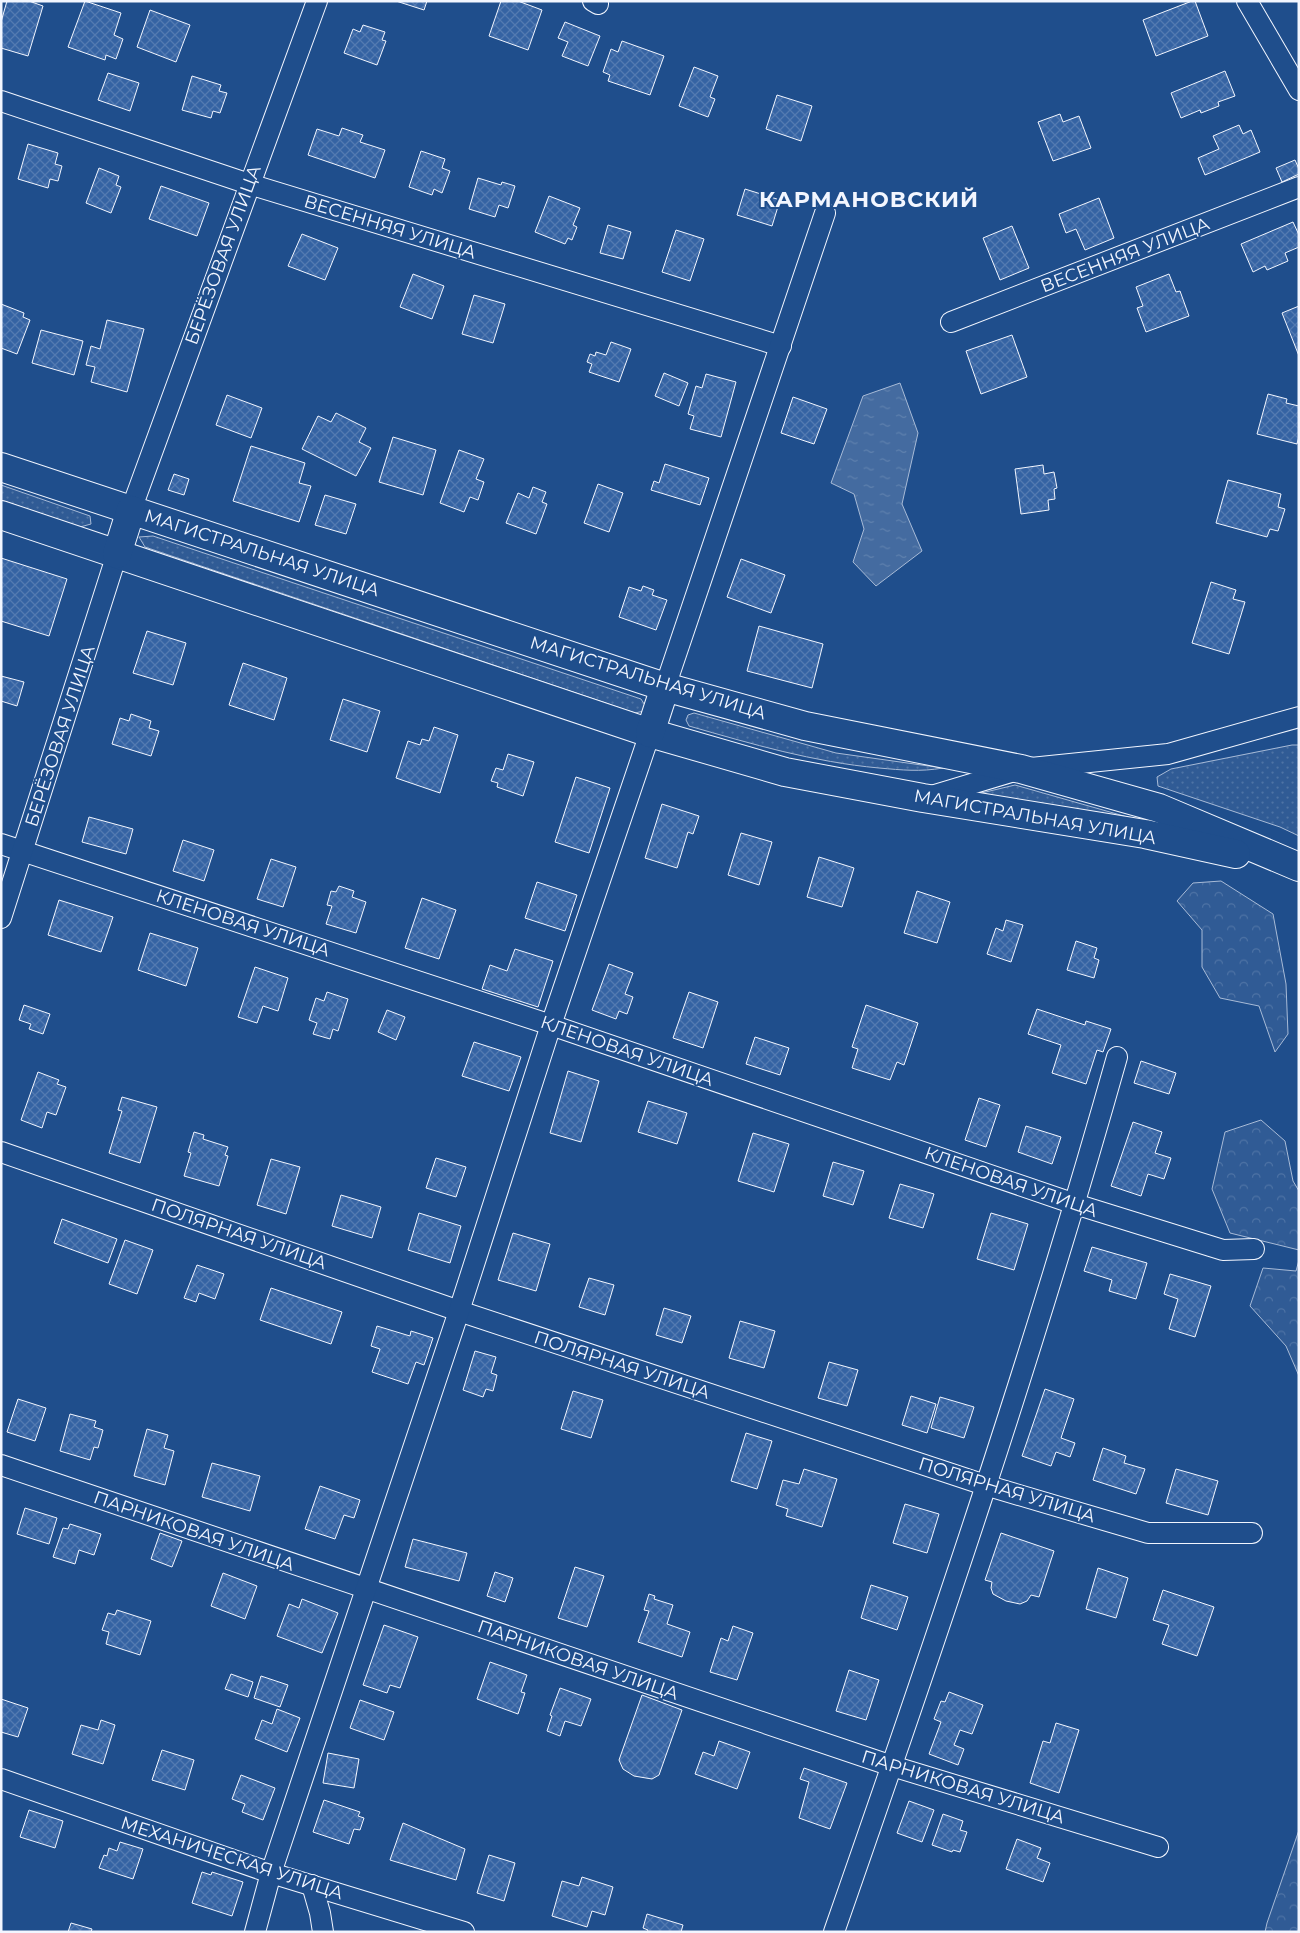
<svg xmlns="http://www.w3.org/2000/svg" width="1300" height="1933" font-family="Montserrat,sans-serif">
<defs>
<pattern id="grass-dots" width="8" height="8" patternUnits="userSpaceOnUse" patternTransform="scale(1.25)"><rect width="8" height="8" fill="#305b95"/><path d="M2 2h.1M6 6h.1" fill="none" stroke="#4e73a5" stroke-width="1.8" stroke-linecap="round"/></pattern>
<pattern id="forest-crowns" width="20" height="18" patternUnits="userSpaceOnUse" patternTransform="scale(1.25)"><rect width="20" height="18" fill="#305b95"/><path d="M2 6a3 3 0 1 1 6 0M12 15a3 3 0 1 1 6 0" fill="none" stroke="#4e73a5"/></pattern>
<pattern id="water-ripples" width="26" height="14" patternUnits="userSpaceOnUse" patternTransform="scale(1.25)"><rect width="26" height="14" fill="#446ba0"/><path d="M2 4q2-2 4 0t4 0M15 11q2-2 4 0t4 0" fill="none" stroke="#5f81ae"/></pattern>
<pattern id="building-cross-hatch" width="8" height="8" patternUnits="userSpaceOnUse" patternTransform="scale(1.25)"><rect width="8" height="8" fill="#3563a3"/><path d="M0 0l8 8M0 8l8-8" fill="none" stroke="#537ab1"/></pattern>
</defs>
<rect width="100%" height="100%" fill="#1f4e8c"/>
<g fill="url(#grass-dots)" stroke="#a8bbd7">
<path d="M1 485 90 516 91 524 80 527 1 500Z"/>
<path d="M153 536 641 699 648 710 635 713 145 547 139 537Z"/>
<path d="M694 713 836 753 943 768C920 772 902 770 879 768 813 762 752 744 689 726L686 720 688 715Z"/>
<path d="M1292 745H1299V836L1280 827 1158 786 1157 777 1171 769Z"/>
<path d="M1015 785 1131 818 973 795Z"/>
</g>
<g fill="url(#forest-crowns)" stroke="#a8bbd7">
<path d="M1221 881 1273 914 1286 984 1288 1034 1275 1052 1259 1006 1220 998 1202 967V930L1177 901 1193 883Z"/>
<path d="M1261 1120 1285 1141 1293 1181 1299 1191V1250L1230 1233 1212 1189 1225 1132Z"/>
<path d="M1299 1260V1376L1286 1346 1250 1306 1263 1268 1296 1271Z"/>
<path d="M1299 1830V1932H1265L1267 1923Z"/>
</g>
<path fill="url(#water-ripples)" stroke="#a8bbd7" d="M900 383 918 433 902 504 922 551 876 586 853 562 864 529 854 494 831 483 863 396Z"/>
<g fill="url(#building-cross-hatch)" stroke="#f2f6ff">
<path d="M7 1H29L43 6 28 56 1 48V22Z"/>
<path d="M85 1 121 13 114 35 123 39 116 59 106 55 105 60 68 47Z"/>
<path d="M396 1H427L424 10Z"/>
<path d="M501 1H518L542 10 528 50 489 36Z"/>
<path d="M1192 1H1195L1208 36 1156 56 1143 20Z"/>
<path d="M150 10 190 25 176 62 137 47Z"/>
<path d="M565 22 600 36 588 66 562 56 568 42 558 38Z"/>
<path d="M363 25 385 32 382 40 386 41 377 65 344 53 353 29 360 32Z"/>
<path d="M622 41 664 56 650 95 608 81 610 75 603 72 611 49 618 52Z"/>
<path d="M694 67 718 76 710 97 715 99 708 117 679 106Z"/>
<path d="M1225 71 1235 96 1218 102 1219 106 1201 113 1200 110 1181 118 1171 93Z"/>
<path d="M108 73 139 83 130 111 98 100Z"/>
<path d="M192 76 221 85 219 91 227 93 220 113 213 111 211 118 182 110Z"/>
<path d="M777 95 812 106 801 141 766 129Z"/>
<path d="M1060 114 1063 122 1079 116 1091 148 1053 161 1038 122Z"/>
<path d="M1239 125 1243 134 1251 130 1260 152 1205 175 1198 158 1219 149 1213 136Z"/>
<path d="M342 128 363 135 360 142 385 150 375 178 308 155 317 129 339 136Z"/>
<path d="M28 144 58 153 55 164 62 166 58 181 50 179 48 188 18 179Z"/>
<path d="M421 151 445 159 442 168 450 171 442 193 434 189 432 195 409 187Z"/>
<path d="M1295 160 1299 169V174L1282 182 1276 168Z"/>
<path d="M99 168 119 176 116 185 121 187 111 213 86 203Z"/>
<path d="M478 178 501 185 502 182 515 186 508 208 499 205 495 217 469 209Z"/>
<path d="M161 186 209 203 197 236 149 219Z"/>
<path d="M745 189 780 200 772 226 737 215Z"/>
<path d="M549 196 580 208 573 225 577 227 572 240 568 238 565 244 535 232Z"/>
<path d="M1099 198 1114 238 1085 250 1076 229 1066 233 1059 214Z"/>
<path d="M1293 222 1299 235V247L1285 253 1288 261 1267 270 1265 266 1253 272 1241 244Z"/>
<path d="M608 225 631 232 623 259 600 253Z"/>
<path d="M1012 226 1029 268 1000 280 983 238Z"/>
<path d="M676 230 704 239 690 281 662 272Z"/>
<path d="M302 234 338 248 325 280 288 266Z"/>
<path d="M413 274 444 286 432 319 400 307Z"/>
<path d="M1169 274 1176 292 1180 291 1189 316 1146 332 1137 308 1143 306 1136 287Z"/>
<path d="M474 295 505 304 493 343 462 334Z"/>
<path d="M1 304 24 313 23 317 30 320 17 354 1 348Z"/>
<path d="M1299 306V356L1282 313Z"/>
<path d="M107 320 144 329 127 392 91 382 95 367 86 365 91 346 100 349Z"/>
<path d="M41 330 83 341 74 375 32 363Z"/>
<path d="M1012 335 1027 377 981 394 966 351Z"/>
<path d="M611 342 631 349 619 382 589 372 592 364 587 362 590 354 595 356 596 352 606 355Z"/>
<path d="M664 373 688 383 679 406 655 396Z"/>
<path d="M706 374 736 382 721 437 690 429 694 416 688 414 696 386 702 388Z"/>
<path d="M1268 394 1287 399 1286 403 1299 406V436L1297 444 1257 434Z"/>
<path d="M227 395 262 408 251 438 216 425Z"/>
<path d="M793 397 827 409 814 444 781 433Z"/>
<path d="M336 413 366 428 359 442 371 448 356 476 302 449 318 416 331 422Z"/>
<path d="M393 437 436 450 423 495 379 482Z"/>
<path d="M251 446 305 463 299 483 311 486 299 522 233 501Z"/>
<path d="M459 450 484 459 476 479 484 482 478 500 470 497 464 512 440 503Z"/>
<path d="M665 464 709 478 700 505 651 490 654 481 659 483Z"/>
<path d="M1043 465 1044 474 1054 472 1057 488 1054 489 1055 499 1048 500 1049 510 1021 514 1015 469Z"/>
<path d="M174 474 189 479 184 495 168 490Z"/>
<path d="M1228 480 1281 494 1278 507 1285 509 1278 531 1270 529 1267 537 1216 523Z"/>
<path d="M598 484 623 493 609 532 584 523Z"/>
<path d="M533 487 546 492 542 502 547 504 536 534 506 523 518 493 529 498Z"/>
<path d="M325 495 356 504 346 534 315 525Z"/>
<path d="M1 558 67 579 49 636 1 621Z"/>
<path d="M741 559 785 575 771 613 727 597Z"/>
<path d="M1211 582 1236 590 1233 599 1245 602 1229 654 1192 643Z"/>
<path d="M643 586 654 590 652 595 667 600 656 630 619 617 629 587 641 591Z"/>
<path d="M759 626 823 644 812 688 747 671Z"/>
<path d="M147 631 186 643 173 685 133 673Z"/>
<path d="M243 663 287 678 274 720 229 705Z"/>
<path d="M1 676 24 682 17 706 1 701Z"/>
<path d="M343 699 380 711 367 752 330 740Z"/>
<path d="M131 714 151 721 149 728 159 731 151 756 112 744 120 718 129 721Z"/>
<path d="M434 727 458 735 440 793 396 778 408 741 420 745 422 739 429 741Z"/>
<path d="M508 754 534 762 523 796 497 787 498 783 491 781 496 768 503 770Z"/>
<path d="M576 777 610 788 589 853 555 842Z"/>
<path d="M662 804 699 816 693 834 688 832 677 868 645 858Z"/>
<path d="M89 817 133 829 126 854 82 842Z"/>
<path d="M741 833 772 842 759 885 728 875Z"/>
<path d="M183 840 214 850 204 881 173 871Z"/>
<path d="M819 857 854 868 842 907 807 897Z"/>
<path d="M271 859 296 867 283 907 257 899Z"/>
<path d="M537 882 577 895 565 931 525 918Z"/>
<path d="M339 886 354 891 352 897 366 902 356 933 326 924 332 906 327 905 331 891 336 892Z"/>
<path d="M917 891 950 902 937 943 904 933Z"/>
<path d="M422 898 456 910 439 959 405 948Z"/>
<path d="M59 900 113 917 101 952 48 935Z"/>
<path d="M1006 920 1023 925 1011 962 987 954 996 928 1003 931Z"/>
<path d="M150 933 198 948 186 986 138 970Z"/>
<path d="M1076 941 1097 948 1094 958 1099 960 1094 978 1067 970Z"/>
<path d="M515 949 553 961 538 1007 482 989 490 965 507 971Z"/>
<path d="M609 964 633 973 625 994 633 997 627 1014 619 1011 616 1019 592 1010Z"/>
<path d="M255 967 288 978 278 1011 263 1006 257 1023 238 1017Z"/>
<path d="M327 992 348 999 338 1031 333 1029 330 1039 313 1034 317 1023 309 1020 316 998 324 1001Z"/>
<path d="M689 992 718 1002 703 1048 673 1038Z"/>
<path d="M24 1005 50 1014 43 1034 29 1029 31 1024 19 1020Z"/>
<path d="M866 1005 918 1023 904 1065 897 1062 890 1080 852 1068 858 1049 852 1047Z"/>
<path d="M1037 1009 1085 1025 1086 1021 1111 1029 1103 1052 1097 1050 1086 1084 1052 1073 1061 1045 1028 1034Z"/>
<path d="M387 1010 405 1017 396 1040 378 1032Z"/>
<path d="M755 1037 789 1048 780 1075 746 1064Z"/>
<path d="M474 1042 521 1057 509 1091 462 1076Z"/>
<path d="M1141 1061 1176 1073 1169 1094 1134 1083Z"/>
<path d="M568 1071 599 1081 581 1142 550 1133Z"/>
<path d="M38 1072 59 1080 57 1084 66 1087 56 1115 47 1112 42 1128 21 1120Z"/>
<path d="M122 1097 157 1107 140 1163 109 1153 122 1111 118 1110Z"/>
<path d="M979 1098 1000 1105 986 1147 965 1140Z"/>
<path d="M648 1101 687 1113 677 1144 638 1132Z"/>
<path d="M1133 1122 1162 1132 1155 1153 1171 1158 1164 1179 1148 1174 1141 1196 1111 1186Z"/>
<path d="M1026 1126 1061 1137 1052 1164 1018 1152Z"/>
<path d="M194 1132 204 1135 203 1139 228 1147 225 1155 228 1156 219 1186 184 1176 191 1153 188 1152Z"/>
<path d="M753 1133 789 1144 774 1192 738 1181Z"/>
<path d="M436 1158 466 1167 456 1197 426 1188Z"/>
<path d="M271 1159 300 1167 286 1214 257 1205Z"/>
<path d="M833 1162 864 1171 853 1205 823 1196Z"/>
<path d="M900 1184 934 1194 923 1228 889 1218Z"/>
<path d="M341 1195 381 1207 372 1238 332 1226Z"/>
<path d="M419 1213 461 1226 450 1263 408 1250Z"/>
<path d="M991 1213 1028 1224 1014 1270 977 1259Z"/>
<path d="M62 1219 117 1239 108 1263 54 1243Z"/>
<path d="M513 1233 550 1244 536 1291 498 1280Z"/>
<path d="M125 1240 153 1250 137 1294 109 1284Z"/>
<path d="M1092 1247 1147 1263 1136 1299 1109 1291 1112 1280 1084 1271Z"/>
<path d="M197 1265 224 1274 215 1299 199 1293 196 1302 184 1298Z"/>
<path d="M1170 1274 1211 1286 1195 1337 1169 1329 1178 1299 1164 1294Z"/>
<path d="M589 1278 614 1285 605 1315 579 1307Z"/>
<path d="M271 1288 342 1312 331 1344 260 1320Z"/>
<path d="M664 1308 691 1316 682 1343 656 1335Z"/>
<path d="M740 1321 775 1331 764 1368 729 1358Z"/>
<path d="M377 1326 410 1336 411 1331 433 1338 424 1365 416 1362 408 1384 372 1372 380 1349 371 1346Z"/>
<path d="M475 1351 496 1357 491 1373 497 1375 493 1391 486 1389 483 1397 463 1390Z"/>
<path d="M829 1362 858 1370 847 1406 818 1398Z"/>
<path d="M1045 1389 1074 1399 1061 1438 1075 1443 1070 1457 1056 1452 1051 1466 1022 1456Z"/>
<path d="M573 1391 603 1400 591 1438 561 1429Z"/>
<path d="M911 1396 936 1404 927 1433 902 1425Z"/>
<path d="M940 1397 974 1407 964 1438 931 1428Z"/>
<path d="M18 1399 46 1408 35 1441 7 1432Z"/>
<path d="M70 1414 96 1421 94 1427 103 1430 98 1448 94 1447 90 1460 60 1451Z"/>
<path d="M147 1429 168 1435 164 1448 174 1451 165 1485 134 1476Z"/>
<path d="M746 1433 772 1441 757 1489 731 1481Z"/>
<path d="M1103 1448 1126 1456 1124 1463 1145 1469 1136 1494 1093 1480Z"/>
<path d="M212 1463 260 1476 250 1511 202 1497Z"/>
<path d="M804 1469 837 1479 822 1527 786 1516 788 1509 776 1505 783 1480 799 1484Z"/>
<path d="M1176 1469 1218 1481 1208 1515 1166 1503Z"/>
<path d="M320 1486 360 1500 354 1518 344 1515 335 1539 305 1529Z"/>
<path d="M905 1504 939 1514 927 1553 893 1543Z"/>
<path d="M25 1508 57 1518 49 1544 17 1534Z"/>
<path d="M70 1524 101 1534 94 1555 79 1550 75 1564 53 1557 63 1528 68 1529Z"/>
<path d="M160 1533 182 1541 172 1567 151 1559Z"/>
<path d="M1001 1533 1054 1551 1039 1597 1031 1595 1027 1601 1020 1604 1006 1601 993 1594 991 1588 992 1582 985 1580Z"/>
<path d="M413 1539 467 1553 459 1581 405 1567Z"/>
<path d="M575 1567 604 1576 587 1627 558 1618Z"/>
<path d="M1098 1568 1128 1578 1116 1618 1086 1609Z"/>
<path d="M495 1572 513 1578 505 1602 487 1596Z"/>
<path d="M223 1573 257 1586 245 1619 211 1606Z"/>
<path d="M871 1585 908 1597 897 1630 861 1618Z"/>
<path d="M1163 1590 1214 1607 1197 1656 1162 1644 1169 1625 1153 1620Z"/>
<path d="M649 1594 655 1596 654 1599 673 1605 667 1624 690 1632 682 1657 638 1642 649 1611 644 1610Z"/>
<path d="M302 1599 338 1613 322 1653 277 1636 289 1604 299 1608Z"/>
<path d="M117 1610 151 1621 140 1655 106 1644 109 1632 102 1630 108 1613 115 1615Z"/>
<path d="M384 1625 418 1637 400 1688 390 1685 387 1693 363 1685Z"/>
<path d="M733 1626 753 1633 737 1680 710 1672 721 1638 728 1641Z"/>
<path d="M490 1662 527 1675 521 1692 525 1693 518 1714 477 1699Z"/>
<path d="M849 1670 879 1680 866 1720 836 1711Z"/>
<path d="M231 1674 253 1682 248 1697 225 1689Z"/>
<path d="M261 1676 288 1685 280 1707 254 1698Z"/>
<path d="M560 1688 591 1699 581 1726 565 1721 560 1736 547 1731 552 1716 550 1715Z"/>
<path d="M949 1692 983 1705 972 1734 960 1730 954 1745 964 1749 958 1765 929 1754 941 1722 934 1719 941 1701 945 1702Z"/>
<path d="M642 1695 682 1710 659 1775 652 1779 634 1776 623 1769 619 1760Z"/>
<path d="M1 1699 28 1708 18 1737 1 1732Z"/>
<path d="M360 1700 394 1712 384 1740 350 1728Z"/>
<path d="M277 1709 300 1718 287 1752 255 1739 262 1720 272 1724Z"/>
<path d="M101 1720 115 1725 103 1764 72 1754 81 1725 98 1730Z"/>
<path d="M1056 1723 1079 1730 1059 1793 1030 1783 1043 1741 1050 1743Z"/>
<path d="M719 1741 750 1752 737 1789 695 1774 703 1752 714 1756Z"/>
<path d="M162 1750 194 1760 185 1790 152 1780Z"/>
<path d="M328 1753 359 1759 354 1788 323 1783Z"/>
<path d="M804 1768 847 1783 830 1829 799 1818 809 1782 800 1779Z"/>
<path d="M241 1775 275 1788 263 1820 242 1812 245 1804 232 1799Z"/>
<path d="M324 1800 360 1812 358 1816 364 1818 360 1830 354 1829 349 1844 313 1832Z"/>
<path d="M909 1801 934 1810 922 1842 897 1833Z"/>
<path d="M29 1810 63 1821 55 1848 20 1837Z"/>
<path d="M943 1814 963 1821 960 1830 967 1832 960 1852 953 1850 952 1852 932 1845Z"/>
<path d="M403 1823 465 1849 456 1880 390 1860Z"/>
<path d="M1017 1839 1041 1848 1037 1858 1050 1863 1043 1882 1006 1869Z"/>
<path d="M120 1842 143 1849 133 1879 99 1868 104 1855 107 1856 109 1848 117 1851Z"/>
<path d="M489 1855 515 1863 504 1901 477 1893Z"/>
<path d="M202 1872 211 1875 212 1872 243 1882 232 1916 192 1903Z"/>
<path d="M582 1877 613 1887 605 1915 592 1911 587 1927 552 1916 562 1881 579 1886Z"/>
<path d="M647 1914 683 1925 681 1932H647L648 1930 643 1928Z"/>
<path d="M71 1923 92 1929 91 1932H68Z"/>
</g>
<g fill="none" stroke-linecap="round" stroke-linejoin="round">
<defs>
<g id="street">
<path d="M593 1 598 4"/>
<path d="M1247 1 1299 90"/>
<path d="M1 101 249 184 781 346"/>
<path d="M951 322 1299 187"/>
<path d="M131 510 317 1"/>
<path d="M665 687 825 213"/>
<path d="M928 797 1021 769 1168 754 1299 717"/>
<path d="M1 844 551 1025 1075 1204 1223 1250 1254 1249"/>
<path d="M1 918 117 554"/>
<path d="M1 1152 459 1311 985 1485 1148 1533H1252"/>
<path d="M1 1465 892 1766 1158 1847"/>
<path d="M1 1779 271 1873 464 1932"/>
<path d="M312 1885 320 1913 323 1932"/>
<path d="M255 1932 271 1873 459 1311 551 1025 650 733"/>
<path d="M834 1932C935 1643 1034 1352 1117 1057"/>
</g>
<g id="secondary">
<path d="M1 467 665 687 805 726 1021 769 1159 808 1299 867"/>
<path d="M1 515 650 733 785 772 923 798 1145 834 1236 854"/>
<path d="M117 554 131 510"/>
<path d="M650 733 665 687"/>
</g>
</defs>
<use href="#street" stroke="#f2f6ff" stroke-width="22"/>
<use href="#secondary" stroke="#f2f6ff" stroke-width="30"/>
<use href="#street" stroke="#1f4e8c" stroke-width="20"/>
<use href="#secondary" stroke="#1f4e8c" stroke-width="28"/>
</g>
<g text-anchor="middle" stroke-width="4" stroke-linejoin="round" paint-order="stroke">
<g font-size="18" fill="#f2f6ff" stroke="#1f4e8c">
<text transform="translate(390 227) rotate(17)" y="6">ВЕСЕННЯЯ УЛИЦА</text>
<text transform="translate(223 255) rotate(-70)" y="6">БЕРЁЗОВАЯ УЛИЦА</text>
<text transform="translate(1125 255) rotate(-21)" y="6">ВЕСЕННЯЯ УЛИЦА</text>
<text transform="translate(262 553) rotate(18)" y="6">МАГИСТРАЛЬНАЯ УЛИЦА</text>
<text transform="translate(648 678) rotate(17)" y="6">МАГИСТРАЛЬНАЯ УЛИЦА</text>
<text transform="translate(60 736) rotate(-72)" y="6">БЕРЁЗОВАЯ УЛИЦА</text>
<text transform="translate(1035 817) rotate(10)" y="6">МАГИСТРАЛЬНАЯ УЛИЦА</text>
<text transform="translate(243 923) rotate(18)" y="6">КЛЕНОВАЯ УЛИЦА</text>
<text transform="translate(627 1051) rotate(19)" y="6">КЛЕНОВАЯ УЛИЦА</text>
<text transform="translate(1011 1182) rotate(19)" y="6">КЛЕНОВАЯ УЛИЦА</text>
<text transform="translate(239 1234) rotate(19)" y="6">ПОЛЯРНАЯ УЛИЦА</text>
<text transform="translate(622 1365) rotate(18)" y="6">ПОЛЯРНАЯ УЛИЦА</text>
<text transform="translate(1007 1490) rotate(17)" y="6">ПОЛЯРНАЯ УЛИЦА</text>
<text transform="translate(194 1531) rotate(19)" y="6">ПАРНИКОВАЯ УЛИЦА</text>
<text transform="translate(578 1660) rotate(19)" y="6">ПАРНИКОВАЯ УЛИЦА</text>
<text transform="translate(963 1787) rotate(17)" y="6">ПАРНИКОВАЯ УЛИЦА</text>
<text transform="translate(232 1858) rotate(18)" y="6">МЕХАНИЧЕСКАЯ УЛИЦА</text>
</g>
<g font-size="22" font-weight="bold" letter-spacing="1" fill="#f2f6ff" stroke="#1f4e8c">
<text x="869" y="207">КАРМАНОВСКИЙ</text>
</g>
</g>
<rect width="1300" height="1933" fill="none" stroke="#f2f6ff" stroke-width="5"/>
</svg>
